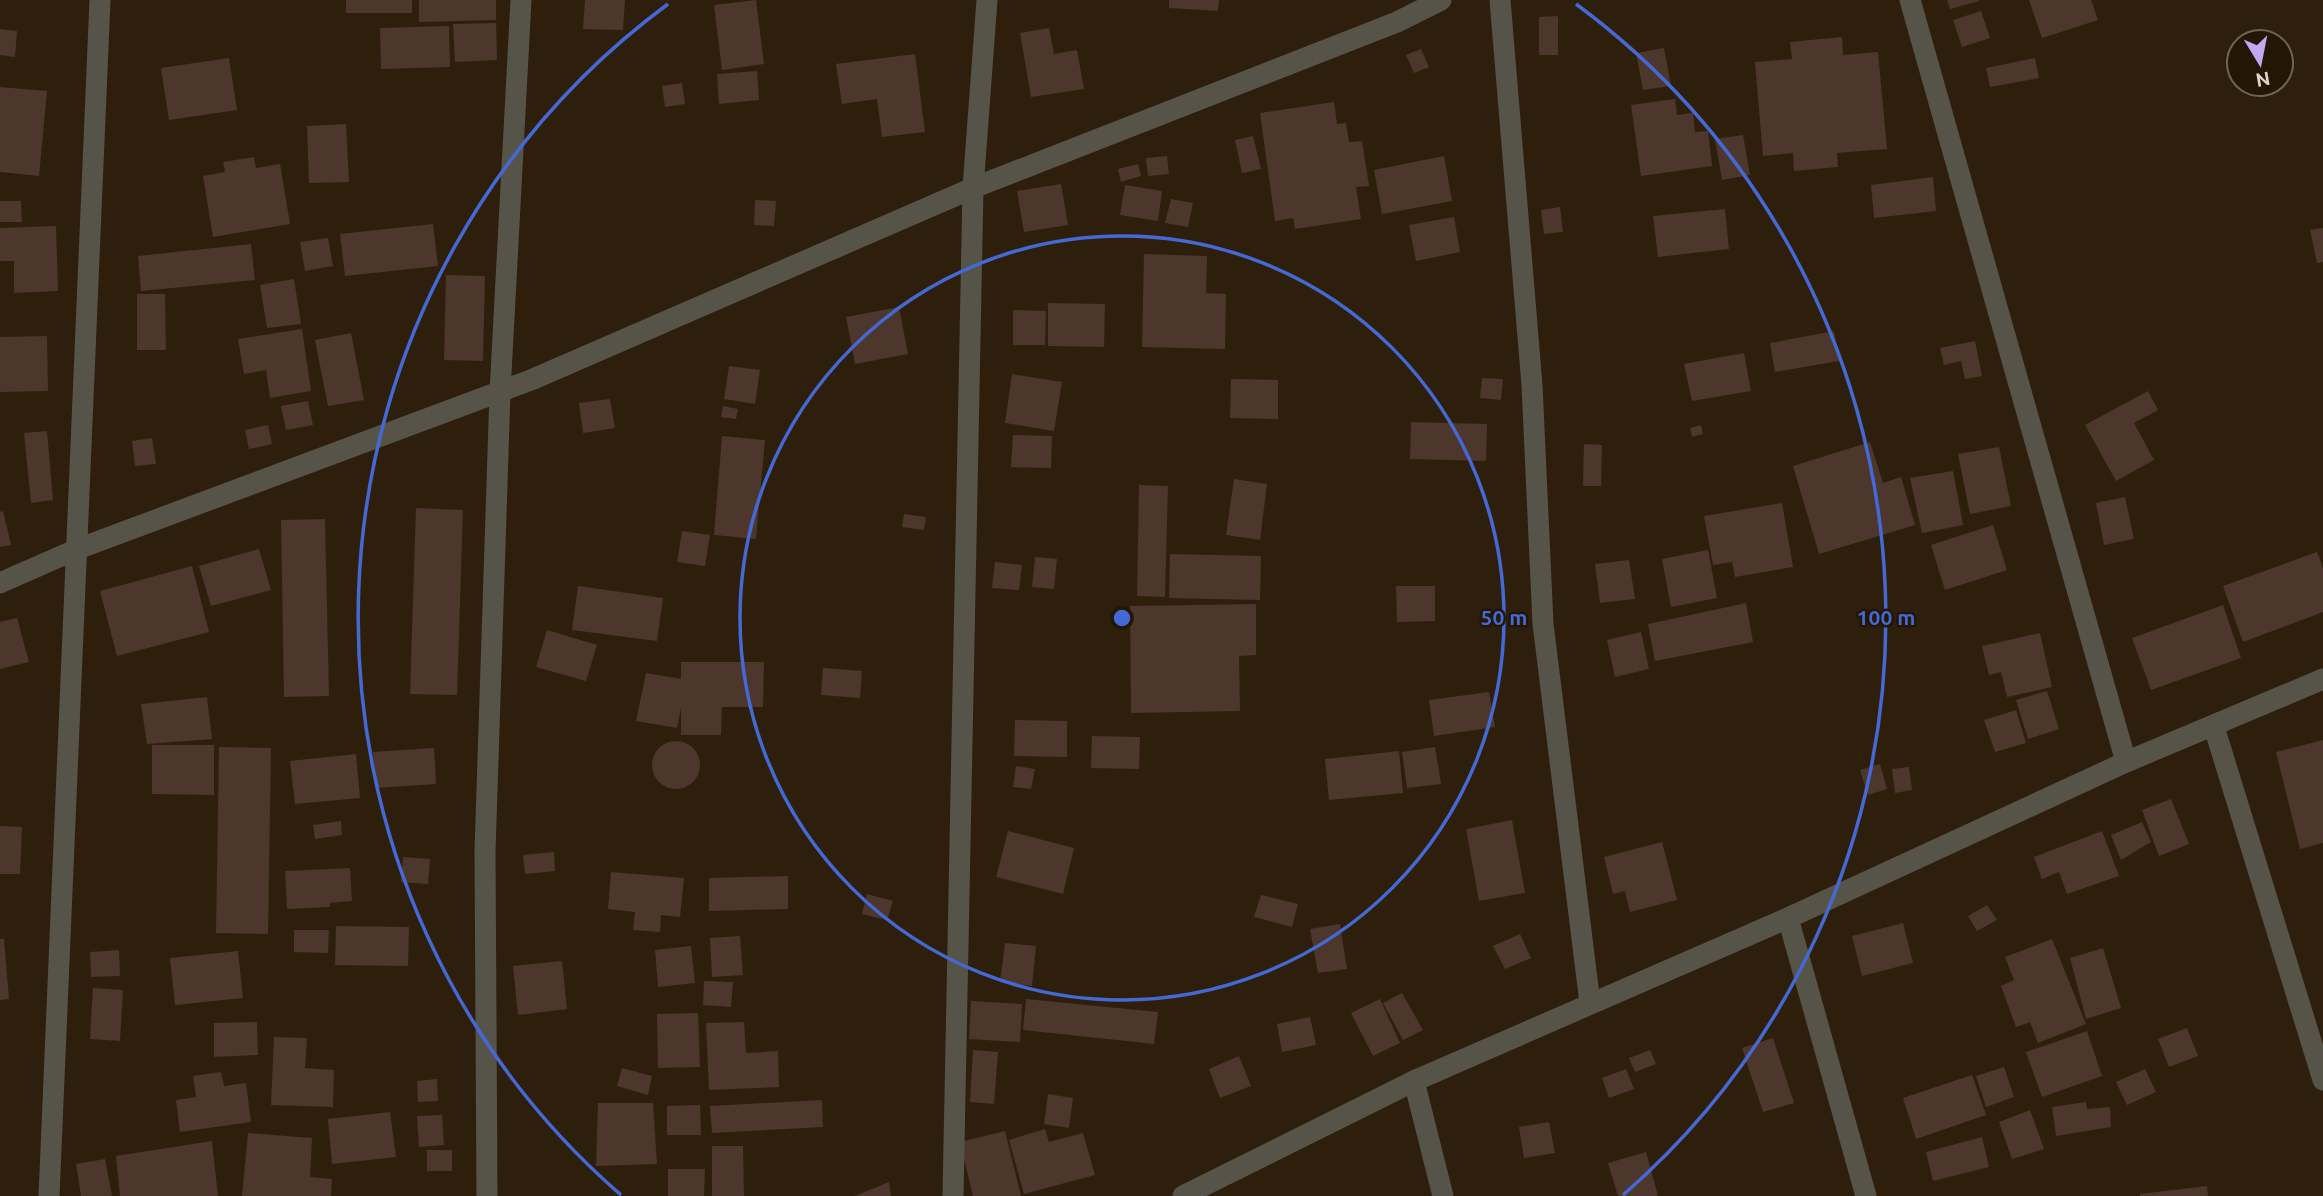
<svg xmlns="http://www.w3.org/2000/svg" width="2323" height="1196" font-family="Ubuntu,sans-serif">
<rect width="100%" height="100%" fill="#2e1f0d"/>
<g fill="#4d362c">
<rect x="346" y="0" width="66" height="13"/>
<path d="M419 0H496V20L419 22Z"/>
<path d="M585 0H625L623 30 583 29Z"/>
<path d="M756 0 764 64 722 70 714 5Z"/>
<path d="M1169 0H1219L1218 11 1169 8Z"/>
<path d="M1947 0H1979V1L1950 9Z"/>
<path d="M2029 0H2091L2098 20 2042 38Z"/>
<path d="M1981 11 1990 38 1962 47 1953 20Z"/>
<path d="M1558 16V55H1539V17Z"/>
<path d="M496 23 497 60 455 62 453 24Z"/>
<path d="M449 26 450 67 381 69 380 28Z"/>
<path d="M1049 28 1054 54 1077 50 1084 89 1031 97 1020 33Z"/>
<path d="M0 29 17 31 15 57 0 55Z"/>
<path d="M1842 37 1843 55 1878 52 1887 149 1837 153 1838 167 1794 171 1793 153 1763 156 1755 62 1792 59 1790 42Z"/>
<path d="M1664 48 1671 86 1643 90 1636 53Z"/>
<path d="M1421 49 1429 67 1414 73 1406 55Z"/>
<path d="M915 54 925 132 882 137 877 99 842 104 836 64Z"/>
<path d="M229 58 237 110 169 120 161 68Z"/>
<path d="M2035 58 2039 78 1990 87 1986 68Z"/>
<path d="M757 71 759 100 719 104 717 74Z"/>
<path d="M682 83 685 104 665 107 662 86Z"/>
<path d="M0 87 47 91 39 176 0 172Z"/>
<path d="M1675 99 1677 115 1693 113 1695 132 1708 131 1712 166 1641 176 1631 105Z"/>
<path d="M1334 102 1337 124 1346 123 1349 142 1362 141 1369 186 1356 187 1361 219 1295 229 1293 218 1275 221 1260 113Z"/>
<path d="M346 124 349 182 309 183 307 126Z"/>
<path d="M1743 135 1750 175 1722 180 1715 139Z"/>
<path d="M1253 136 1261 169 1242 173 1235 140Z"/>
<path d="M1167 156 1169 174 1148 176 1146 158Z"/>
<path d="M1444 156 1452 201 1382 214 1374 170Z"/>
<path d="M254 157 256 168 280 164 290 224 213 237 203 176 225 172 223 162Z"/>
<path d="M1138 164 1141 176 1121 182 1118 169Z"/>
<path d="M1933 177 1936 211 1874 218 1871 185Z"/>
<path d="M1061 184 1068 225 1024 232 1017 191Z"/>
<path d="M1125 185 1162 191 1158 221 1120 215Z"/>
<path d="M1171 199 1193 203 1188 227 1165 223Z"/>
<path d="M755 200 776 201 774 226 754 225Z"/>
<path d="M0 201H21L22 222H0Z"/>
<path d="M1560 207 1563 232 1544 234 1541 210Z"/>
<path d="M1725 209 1729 249 1658 257 1653 216Z"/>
<path d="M1454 217 1460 252 1416 261 1409 225Z"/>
<path d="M433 224 438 266 345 276 340 234Z"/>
<path d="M56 226 58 291 14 293V261H0V228Z"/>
<path d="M2323 228V262L2317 263 2310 230Z"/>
<path d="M328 238 333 266 305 271 300 242Z"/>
<path d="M251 244 255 280 141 291 138 256Z"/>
<path d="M1144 254 1207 256 1206 293 1226 294 1225 349 1142 347Z"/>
<path d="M446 275 485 276 483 361 444 360Z"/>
<path d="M294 279 301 324 267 328 260 285Z"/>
<path d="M137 294H165L166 350H137Z"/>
<path d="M1048 303 1105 304 1104 347 1048 346Z"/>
<path d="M899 307 908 354 855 364 846 317Z"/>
<path d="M1013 310 1046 311 1045 345H1013Z"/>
<path d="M302 329 311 391 270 398 266 370 244 374 238 339Z"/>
<path d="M1834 331 1839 361 1775 372 1770 343Z"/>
<path d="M351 333 364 400 328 406 315 340Z"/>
<path d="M47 336 48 391 0 392V337Z"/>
<path d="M1975 341 1982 376 1965 379 1961 361 1944 365 1940 348Z"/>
<path d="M1744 353 1751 391 1692 401 1684 364Z"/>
<path d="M729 366 760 370 755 404 724 399Z"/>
<path d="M1012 374 1062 382 1054 431 1005 423Z"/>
<path d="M1482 378 1503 379 1501 400 1480 398Z"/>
<path d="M1231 379 1278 380V419L1230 418Z"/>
<path d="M2148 391 2158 410 2134 423 2154 460 2116 481 2085 425Z"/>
<path d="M610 399 615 428 583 433 579 403Z"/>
<path d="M308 401 313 425 286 430 281 406Z"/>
<path d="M723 406 738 409 736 419 721 417Z"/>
<path d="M1411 422 1487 424 1486 461 1410 459Z"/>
<path d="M268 425 272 444 249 449 245 430Z"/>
<path d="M1701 425 1703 434 1692 437 1690 428Z"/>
<path d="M47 431 53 500 31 503 24 433Z"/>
<path d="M1013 435 1052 436 1051 468 1011 467Z"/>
<path d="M722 436 765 440 756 539 714 535Z"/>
<path d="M152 438 156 464 135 466 132 441Z"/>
<path d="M1870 442 1883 483 1901 477 1915 525 1819 554 1793 466Z"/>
<path d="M1584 444 1602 445 1601 486H1583Z"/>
<path d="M1999 447 2011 506 1970 514 1958 454Z"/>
<path d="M1953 471 1963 525 1922 533 1910 478Z"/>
<path d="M1234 479 1267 484 1260 540 1226 535Z"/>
<path d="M1139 485 1168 486 1165 597 1137 596Z"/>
<path d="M2125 497 2134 539 2104 545 2096 503Z"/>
<path d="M1782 503 1793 567 1735 577 1732 562 1713 565 1704 516Z"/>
<path d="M416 508 463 510 457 695 410 694Z"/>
<path d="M3 511 11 545 0 547V512Z"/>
<path d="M904 514 926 517 924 530 902 527Z"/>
<path d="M325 519 329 696 284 697 281 520Z"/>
<path d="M1993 525 2007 570 1945 590 1931 545Z"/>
<path d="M682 531 710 535 705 566 677 562Z"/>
<path d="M259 549 271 590 211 606 199 566Z"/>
<path d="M1708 550 1717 598 1671 607 1662 559Z"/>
<path d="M2317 552 2323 568V612L2243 642 2223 586Z"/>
<path d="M1170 554 1261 556 1260 600 1169 598Z"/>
<path d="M1035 557 1057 559 1054 589 1032 587Z"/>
<path d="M1629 560 1635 599 1600 603 1595 564Z"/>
<path d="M995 562 1022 565 1019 590 992 588Z"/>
<path d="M192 566 209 632 117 656 100 591Z"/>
<path d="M578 586 663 598 657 641 572 630Z"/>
<path d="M1396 586H1435V621L1397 622Z"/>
<path d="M1746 603 1753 642 1655 661 1648 624Z"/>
<path d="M1256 604V655L1239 656 1240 711 1131 713 1130 606Z"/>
<path d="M2223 605 2241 658 2151 690 2132 638Z"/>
<path d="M17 618 29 662 0 669V622Z"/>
<path d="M547 630 597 645 586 681 536 667Z"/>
<path d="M1641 632 1649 669 1615 677 1607 640Z"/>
<path d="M2040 633 2052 687 2007 697 2001 672 1989 675 1982 646Z"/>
<path d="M681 662H764L763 707H722L721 735H681V708L677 728 636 721 646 673 681 679Z"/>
<path d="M823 668 862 671 860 698 821 695Z"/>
<path d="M2047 691 2059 729 2028 739 2016 700Z"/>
<path d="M1489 692 1495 727 1434 736 1429 700Z"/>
<path d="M207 697 212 739 147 744 141 704Z"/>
<path d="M2016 710 2026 743 1995 752 1984 720Z"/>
<path d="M1015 720 1067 721V757L1014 756Z"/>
<path d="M1092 736 1140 737 1139 769 1091 768Z"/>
<path d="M2323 740V843L2300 849 2276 752Z"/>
<circle cx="676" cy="765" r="24"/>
<path d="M152 745H214V795L152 794Z"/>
<path d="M219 747 271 748 268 934 216 933Z"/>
<path d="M1435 747 1441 784 1407 788 1402 752Z"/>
<path d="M434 748 436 784 375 788 373 752Z"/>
<path d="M1399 751 1403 793 1329 800 1325 759Z"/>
<path d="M356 754 360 798 295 804 290 761Z"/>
<path d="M1880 764 1887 789 1868 795 1860 770Z"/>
<path d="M1016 766 1035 769 1031 789 1013 787Z"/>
<path d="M1909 767 1912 790 1895 793 1892 769Z"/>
<path d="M2171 799 2189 844 2159 856 2142 810Z"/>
<path d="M1512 820 1525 893 1479 901 1466 829Z"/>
<path d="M341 821 342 835 315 839 313 825Z"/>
<path d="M2142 822 2151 842 2121 860 2111 835Z"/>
<path d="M0 826 22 827 20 874H0Z"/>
<path d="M1008 831 1074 848 1063 894 996 877Z"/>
<path d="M2102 831 2119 876 2067 894 2059 872 2042 879 2034 857Z"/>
<path d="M1662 842 1677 900 1630 912 1625 891 1613 894 1604 857Z"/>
<path d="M554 852 555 871 525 874 523 855Z"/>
<path d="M403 857 430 859 428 884 401 882Z"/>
<path d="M350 868 352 901 330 903V907L287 909 285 871Z"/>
<path d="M611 872 684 878 680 917 661 915 660 932 633 930 635 912 608 909Z"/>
<path d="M788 876V909L709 911V878Z"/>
<path d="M867 894 893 901 887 920 862 914Z"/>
<path d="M1261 895 1298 904 1292 927 1254 917Z"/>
<path d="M1987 905 1997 920 1977 931 1968 916Z"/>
<path d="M1903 923 1913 963 1862 976 1852 936Z"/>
<path d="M1340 924 1347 969 1318 973 1310 929Z"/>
<path d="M336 926 409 927 408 966 335 965Z"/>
<path d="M294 930H329L328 953 294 952Z"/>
<path d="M1520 934 1531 958 1505 969 1493 946Z"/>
<path d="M740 936 743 975 712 977 710 938Z"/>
<path d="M0 939H4L9 999 0 1000Z"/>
<path d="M2052 939 2086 1024 2038 1043 2030 1022 2016 1027 2001 986 2014 980 2005 957Z"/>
<path d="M1005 943 1036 946 1032 986 1000 982Z"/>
<path d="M691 946 695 983 658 987 655 950Z"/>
<path d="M2103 948 2121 1008 2086 1019 2070 958Z"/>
<path d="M119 950 120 976 91 977 90 952Z"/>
<path d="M238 951 243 998 175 1005 170 958Z"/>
<path d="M562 961 567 1009 518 1015 513 966Z"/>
<path d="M704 981 733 982 731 1007 703 1005Z"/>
<path d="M93 988 123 990 120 1041 90 1039Z"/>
<path d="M1402 993 1423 1030 1403 1040 1383 1003Z"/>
<path d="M1026 999 1158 1012 1154 1044 1023 1030Z"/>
<path d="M1380 999 1400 1043 1373 1056 1351 1013Z"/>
<path d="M971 1001 1022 1004 1020 1042 969 1039Z"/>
<path d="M698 1013 700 1067 658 1068 657 1014Z"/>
<path d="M1310 1017 1316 1045 1282 1052 1277 1024Z"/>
<path d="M257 1022 258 1055 214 1057V1023Z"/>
<path d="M744 1022 746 1053 778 1051 779 1087 709 1090 706 1023Z"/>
<path d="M2187 1028 2198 1056 2169 1067 2158 1039Z"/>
<path d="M2087 1031 2102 1076 2042 1097 2026 1052Z"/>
<path d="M274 1037 307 1038 305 1068 334 1070 333 1107 271 1105Z"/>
<path d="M1773 1038 1794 1103 1763 1112 1742 1048Z"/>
<path d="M973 1050 998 1052 994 1104 970 1102Z"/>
<path d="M1650 1050 1656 1064 1635 1072 1629 1058Z"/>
<path d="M1239 1056 1251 1086 1220 1098 1209 1069Z"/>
<path d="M2004 1067 2014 1097 1986 1107 1976 1076Z"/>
<path d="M622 1068 652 1076 648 1095 617 1086Z"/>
<path d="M1626 1069 1634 1089 1609 1098 1602 1078Z"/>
<path d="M2145 1069 2156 1092 2127 1105 2116 1082Z"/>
<path d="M221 1072 224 1086 246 1083 251 1122 180 1132 176 1100 196 1097 193 1076Z"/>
<path d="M1972 1075 1986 1115 1916 1139 1903 1098Z"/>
<path d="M437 1079 438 1101 418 1102 417 1081Z"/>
<path d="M1048 1094 1073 1098 1069 1128 1044 1124Z"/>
<path d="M822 1100 823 1127 712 1133 710 1106Z"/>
<path d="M2086 1102 2087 1109 2110 1107 2111 1127 2056 1136 2052 1107Z"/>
<path d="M598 1103H653L657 1164 596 1166Z"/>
<path d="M700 1105 701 1135H667V1106Z"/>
<path d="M2030 1110 2044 1149 2012 1159 1999 1122Z"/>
<path d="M390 1112 396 1157 332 1164 328 1119Z"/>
<path d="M442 1115 444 1145 419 1147 417 1116Z"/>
<path d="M1549 1122 1555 1153 1524 1158 1519 1127Z"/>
<path d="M1045 1129 1049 1142 1083 1133 1095 1175 1024 1194 1009 1140Z"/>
<path d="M1005 1131 1021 1196H973L960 1142Z"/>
<path d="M248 1133 312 1138 310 1177 332 1179 331 1196H242Z"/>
<path d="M1982 1137 1989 1167 1933 1181 1926 1152Z"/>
<path d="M212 1141 218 1196H120L116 1156Z"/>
<path d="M712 1146H743L744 1196H712Z"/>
<rect x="427" y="1150" width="25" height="21"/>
<path d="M1646 1152 1658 1196H1618L1608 1163Z"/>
<path d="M105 1159 112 1196H81L76 1164Z"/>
<path d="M668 1169H705L704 1196H668Z"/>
<path d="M889 1182 891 1196H855Z"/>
<path d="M2207 1186 2208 1196H2140V1194Z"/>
</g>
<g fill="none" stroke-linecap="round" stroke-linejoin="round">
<g stroke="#565449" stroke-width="21">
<path d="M1500 0 1532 385 1543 624 1590 1003"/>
<path d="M1910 0 2126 762"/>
<path d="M0 583 75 550 531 380 973 188 1397 22 1441 0"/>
<path d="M2214 727 2323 1080"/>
<path d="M1788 918 1866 1196"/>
<path d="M1414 1081 1443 1196"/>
<path d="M49 1196 100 0"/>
<path d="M487 1196 485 851 500 392 521 0"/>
<path d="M953 1196 973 188 987 0"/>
<path d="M1183 1196 1414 1081 1788 918 2126 762 2323 679"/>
</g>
</g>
<g fill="none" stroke="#4469d5" stroke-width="3.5">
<circle cx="1122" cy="618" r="382"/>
<path d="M621 1195A764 764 0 0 1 668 4M1576 4A764 764 0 0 1 1623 1195"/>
</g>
<circle cx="1122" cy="618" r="10" fill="#4469d5" stroke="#241605" stroke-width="3.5"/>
<g font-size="21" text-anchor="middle" font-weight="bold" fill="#4469d5" stroke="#241605" stroke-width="5" stroke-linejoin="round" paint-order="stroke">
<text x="1504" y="625">50 m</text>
<text x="1886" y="625">100 m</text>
</g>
<g transform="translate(2260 63) rotate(170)"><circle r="33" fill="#241605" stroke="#6f6354" stroke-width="2"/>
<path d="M0-5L12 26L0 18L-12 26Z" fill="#c1a8f3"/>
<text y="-10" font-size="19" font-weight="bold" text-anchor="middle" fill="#e0d6cb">N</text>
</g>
</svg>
